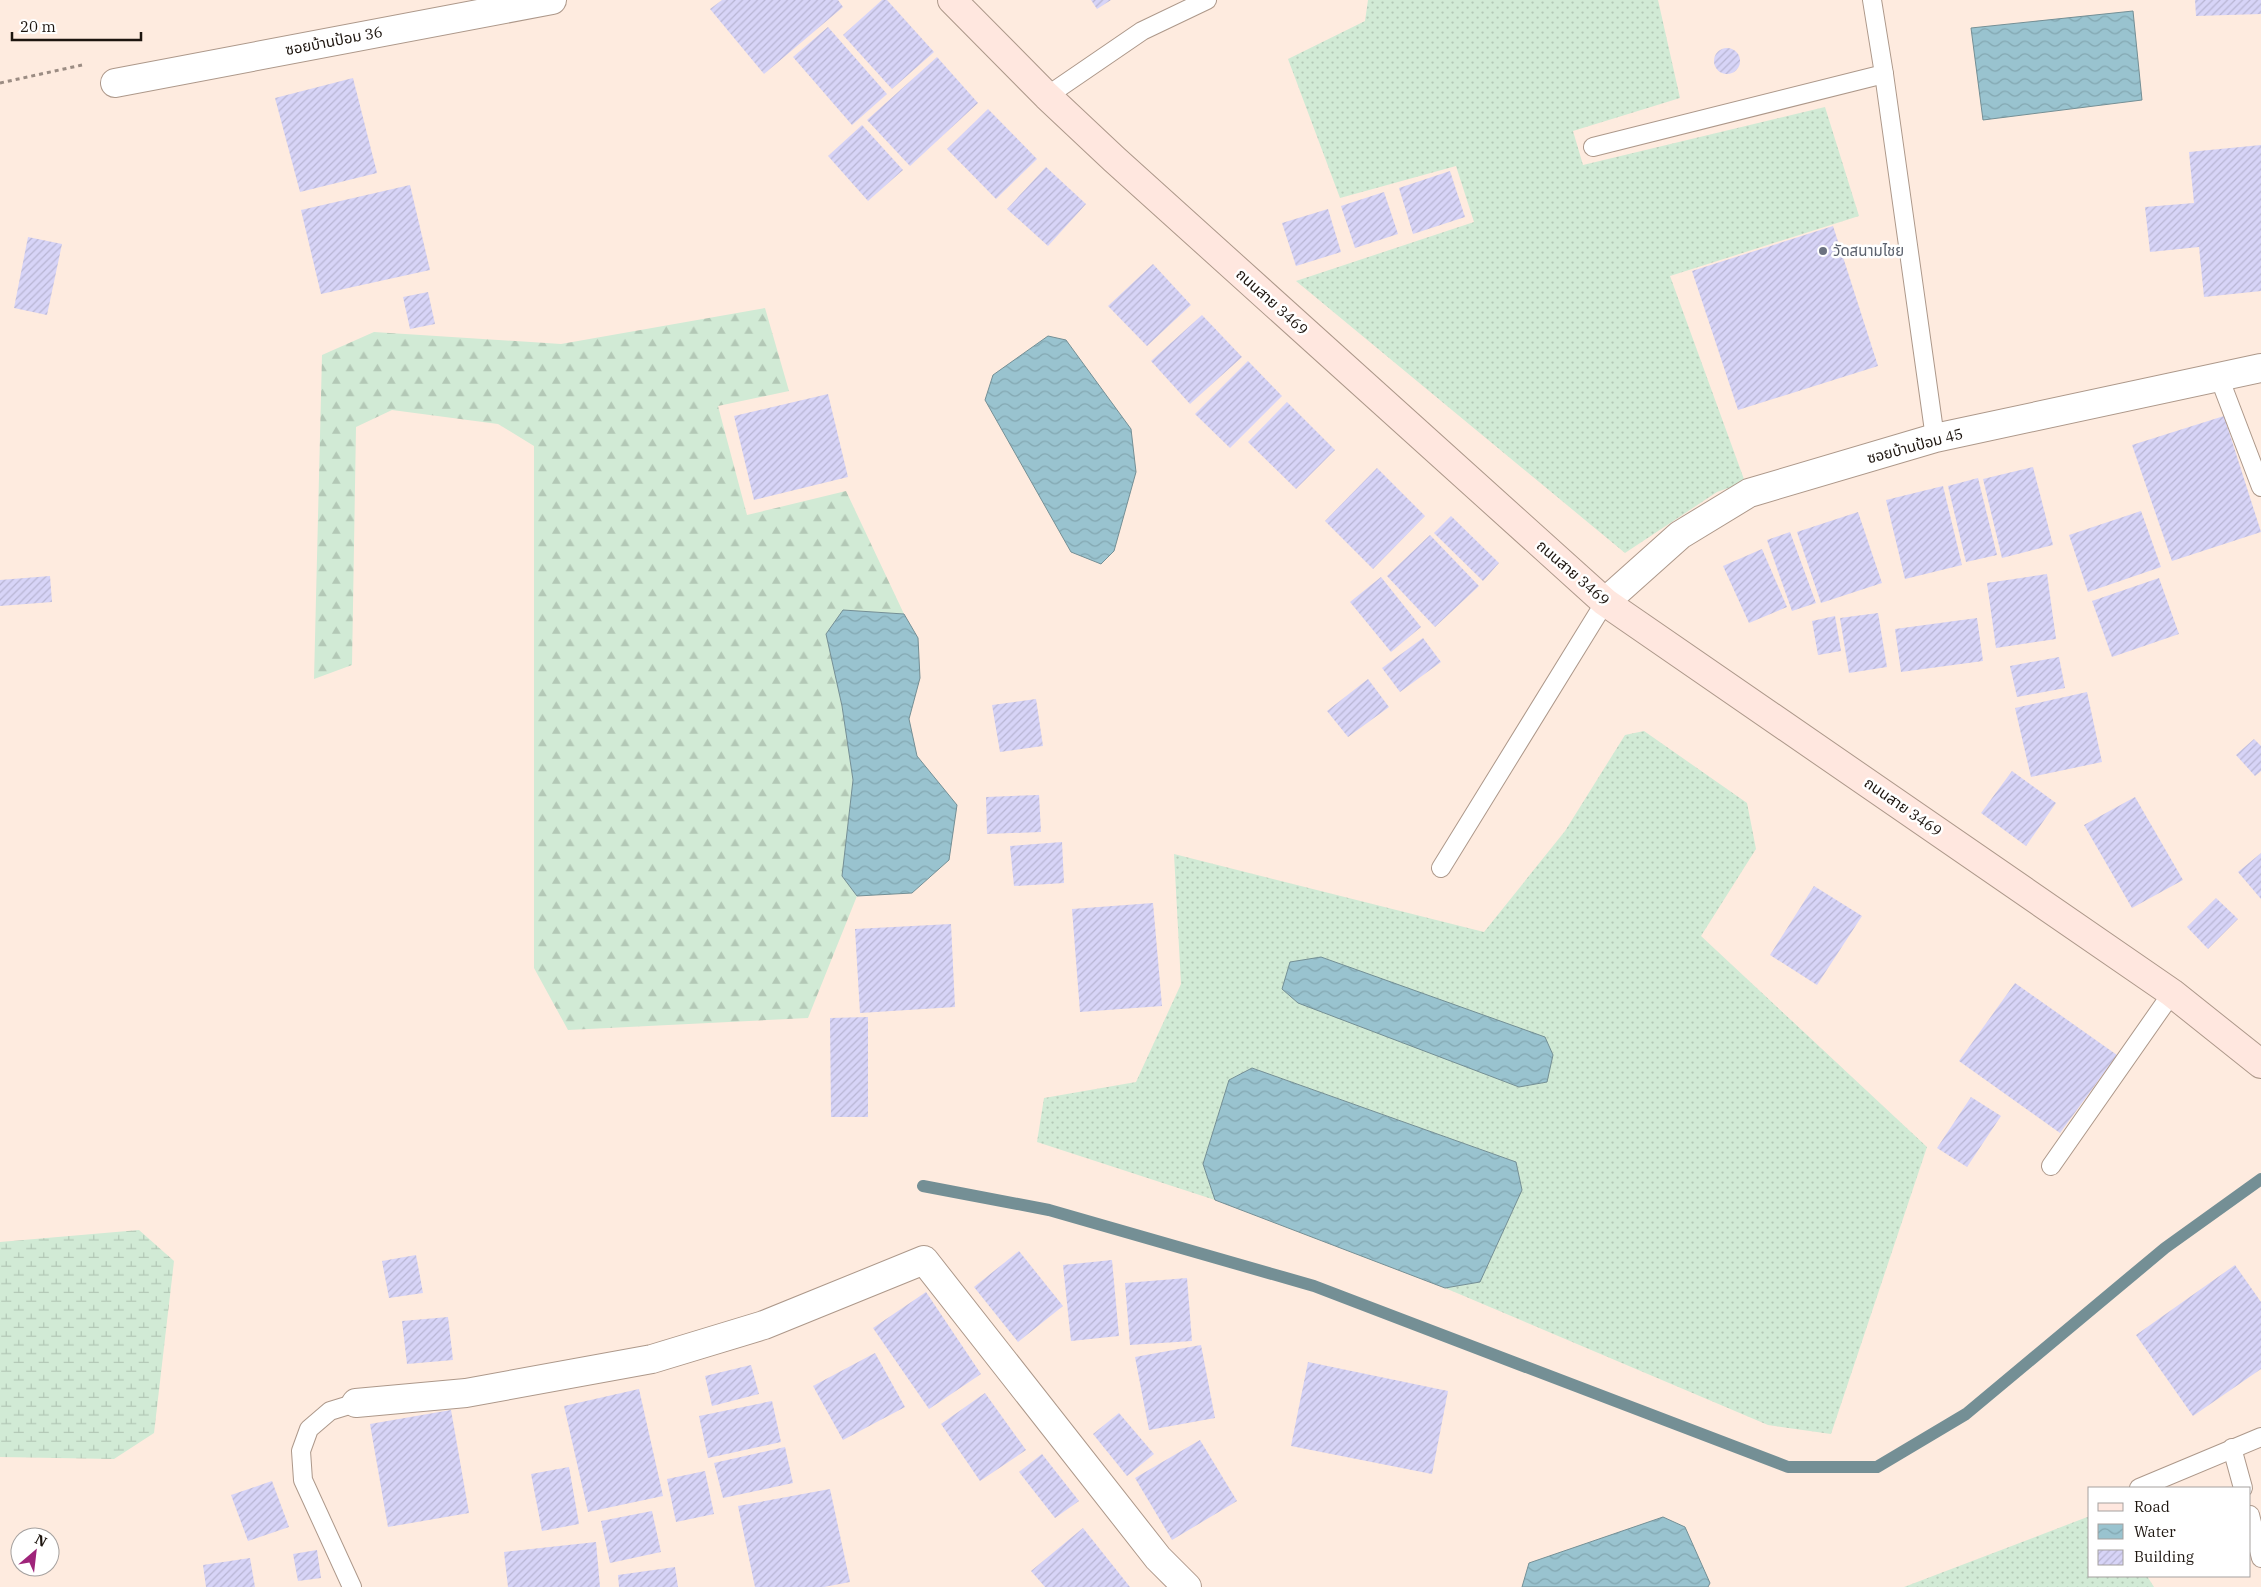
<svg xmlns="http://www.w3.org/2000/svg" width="2261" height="1587" font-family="'IBM Plex Serif','Noto Sans Thai',serif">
<defs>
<pattern id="grass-dots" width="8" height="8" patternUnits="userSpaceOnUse" patternTransform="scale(1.25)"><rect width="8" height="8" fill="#d1ead5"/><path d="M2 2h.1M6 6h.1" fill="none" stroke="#b3c8b6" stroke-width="1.8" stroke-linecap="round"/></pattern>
<pattern id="forest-firs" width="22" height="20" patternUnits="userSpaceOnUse" patternTransform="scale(1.25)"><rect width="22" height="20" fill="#d1ead5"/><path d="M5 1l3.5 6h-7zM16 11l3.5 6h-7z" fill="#b3c8b6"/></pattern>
<pattern id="wetland-marsh" width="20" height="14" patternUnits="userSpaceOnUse" patternTransform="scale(1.25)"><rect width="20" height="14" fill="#d1ead5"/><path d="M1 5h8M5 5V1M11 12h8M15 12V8" fill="none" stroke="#b3c8b6"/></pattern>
<pattern id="water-waves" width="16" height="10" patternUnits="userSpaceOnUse" patternTransform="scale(1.25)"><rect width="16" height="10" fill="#99c3cf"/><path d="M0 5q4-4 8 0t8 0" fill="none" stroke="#83a7b1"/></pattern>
<pattern id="building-hatch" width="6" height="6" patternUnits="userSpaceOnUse" patternTransform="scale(1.25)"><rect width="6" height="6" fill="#d7d4f7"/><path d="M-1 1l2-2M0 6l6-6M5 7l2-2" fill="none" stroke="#b8b5d3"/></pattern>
</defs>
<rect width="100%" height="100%" fill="#feebdf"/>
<g fill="url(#grass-dots)">
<path d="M1368 0H1658L1680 98 1573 131 1583 165 1825 107 1859 216 1670 276 1745 482 1717 492 1625 553 1296 281 1474 222 1456 166 1340 198 1288 59 1365 21Z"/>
<path d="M1644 731 1747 803 1756 849 1701 936 1927 1147 1831 1434 1768 1425 1445 1288 1480 1282 1522 1190 1516 1162 1252 1068 1229 1080 1203 1164 1215 1200 1037 1142 1044 1098 1136 1082 1181 984 1174 854 1484 932 1565 831 1625 735Z"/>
<path d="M2090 1516V1576H2147L2154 1587H1904Z"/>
</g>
<path fill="url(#forest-firs)" d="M765 308 789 391 718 406 747 515 846 491 904 614 843 610 826 634 842 706 853 780 842 876 857 896 808 1018 568 1030 534 968V446L498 424 392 410 356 427 352 665 314 679 322 355 374 332 561 344Z"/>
<path fill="url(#wetland-marsh)" d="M139 1230 174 1261 154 1433 114 1459 0 1457V1242Z"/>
<g fill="url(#water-waves)" stroke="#748f95">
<path d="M2133 11 2142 100 1983 120 1971 28Z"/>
<path d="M1048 336 1066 340 1131 429 1136 472 1114 551 1101 564 1071 552 985 400 993 375Z"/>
<path d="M843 610 904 614 918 638 920 678 909 719 917 756 957 805 949 860 912 893 857 896 842 876 853 780 842 706 826 634Z"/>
<path d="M1321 957 1545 1037 1553 1055 1547 1082 1519 1087 1298 1003 1282 989 1290 962Z"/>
<path d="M1252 1068 1516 1162 1522 1190 1480 1282 1445 1288 1215 1200 1203 1164 1229 1080Z"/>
<path d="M1663 1517 1685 1527 1710 1583 1708 1587H1522L1529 1563Z"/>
</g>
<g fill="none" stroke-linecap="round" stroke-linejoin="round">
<path stroke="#748f95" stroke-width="12" d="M923 1186 1049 1210 1314 1286 1788 1467H1877L1966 1414 2165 1248 2261 1179"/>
</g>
<g fill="url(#building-hatch)">
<path d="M722 0H838L843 7 764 74 710 9Z"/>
<path d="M882 0H887L934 52 892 89 843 35Z"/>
<path d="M1091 0H1111L1097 9Z"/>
<path d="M2195 0H2261V14L2196 16Z"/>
<path d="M828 27 887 94 852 125 793 57Z"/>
<circle cx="1727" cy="61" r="13"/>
<path d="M937 57 978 103 910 166 867 120Z"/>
<path d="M353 78 377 173 300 192 275 98Z"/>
<path d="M988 109 1037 159 996 199 947 149Z"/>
<path d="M862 125 903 170 868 201 828 156Z"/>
<path d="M2261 145V291L2204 297 2199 247 2150 252 2145 207 2194 203 2189 152Z"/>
<path d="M1046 167 1086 204 1048 246 1007 209Z"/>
<path d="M1450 171 1465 217 1413 234 1399 188Z"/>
<path d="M410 185 430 270 321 294 301 210Z"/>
<path d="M1384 192 1398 234 1355 248 1341 206Z"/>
<path d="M1328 209 1341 252 1296 266 1282 223Z"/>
<path d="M1833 226 1878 366 1738 410 1692 271Z"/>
<path d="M28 237 62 244 47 315 14 308Z"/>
<path d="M1153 264 1191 305 1147 346 1108 306Z"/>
<path d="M428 292 435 324 410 329 403 297Z"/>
<path d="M1202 315 1242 357 1190 404 1151 361Z"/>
<path d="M1248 361 1282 396 1230 448 1195 414Z"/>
<path d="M828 394 848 477 754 500 734 416Z"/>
<path d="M1287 402 1335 450 1296 489 1248 442Z"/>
<path d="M2224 416 2261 532 2172 561 2132 445Z"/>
<path d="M2033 467 2053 545 2002 558 1983 479Z"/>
<path d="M1377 468 1425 516 1373 569 1325 521Z"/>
<path d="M1978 478 1997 555 1966 562 1948 486Z"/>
<path d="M1943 486 1962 565 1905 579 1886 500Z"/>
<path d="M2141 511 2161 567 2088 592 2069 535Z"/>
<path d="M1858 512 1882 583 1821 603 1797 532Z"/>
<path d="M1451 516 1499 563 1483 581 1434 533Z"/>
<path d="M1790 532 1816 603 1792 611 1767 540Z"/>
<path d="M1430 535 1479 586 1435 627 1387 576Z"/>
<path d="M1762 549 1787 607 1749 623 1723 566Z"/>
<path d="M2047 574 2056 639 1996 648 1987 583Z"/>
<path d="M50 576 52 602 0 606V580Z"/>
<path d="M1381 577 1421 627 1391 652 1350 602Z"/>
<path d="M2159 578 2179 634 2112 657 2092 601Z"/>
<path d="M1878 613 1887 667 1849 673 1840 618Z"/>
<path d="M1835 616 1841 651 1818 655 1812 621Z"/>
<path d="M1977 618 1983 661 1901 672 1895 629Z"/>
<path d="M1423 638 1441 662 1400 692 1382 668Z"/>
<path d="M2059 657 2065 688 2017 697 2010 666Z"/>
<path d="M1368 679 1389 707 1348 737 1327 711Z"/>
<path d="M2087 692 2102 762 2031 777 2015 708Z"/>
<path d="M1036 699 1043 746 1000 752 992 705Z"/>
<path d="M2254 739 2261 746V771L2255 776 2236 755Z"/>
<path d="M2012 771 2056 803 2026 846 1981 813Z"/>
<path d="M1039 795 1041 832 987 834 986 797Z"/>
<path d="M2135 797 2183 880 2132 908 2084 825Z"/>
<path d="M1062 842 1064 883 1014 886 1010 846Z"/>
<path d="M2261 853V899L2238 872Z"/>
<path d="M1814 886 1862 916 1817 985 1770 955Z"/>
<path d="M2216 898 2238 919 2208 949 2187 927Z"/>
<path d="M1153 903 1162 1006 1080 1012 1072 909Z"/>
<path d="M951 924 955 1007 860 1013 855 929Z"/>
<path d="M2015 983 2117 1055 2060 1133 1959 1061Z"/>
<path d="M868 1017V1117H831L830 1018Z"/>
<path d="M1971 1097 2001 1116 1967 1167 1937 1148Z"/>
<path d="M1019 1251 1063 1306 1018 1342 974 1287Z"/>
<path d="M416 1255 423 1293 389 1298 382 1261Z"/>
<path d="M1112 1260 1119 1336 1071 1341 1063 1265Z"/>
<path d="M2235 1265 2261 1302V1369L2193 1416 2136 1335Z"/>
<path d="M1187 1278 1192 1341 1130 1345 1125 1283Z"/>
<path d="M926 1292 981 1374 929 1409 873 1328Z"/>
<path d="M448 1317 453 1360 407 1364 402 1321Z"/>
<path d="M1201 1345 1215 1418 1149 1430 1135 1357Z"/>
<path d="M875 1353 905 1407 843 1440 813 1386Z"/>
<path d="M1308 1362 1448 1391 1432 1474 1291 1446Z"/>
<path d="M751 1365 759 1394 712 1406 705 1376Z"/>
<path d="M639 1389 663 1496 588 1512 564 1406Z"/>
<path d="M985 1393 1026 1450 980 1481 941 1424Z"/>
<path d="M772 1401 781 1442 708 1458 699 1416Z"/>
<path d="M451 1410 469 1513 388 1527 370 1424Z"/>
<path d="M1119 1413 1154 1454 1127 1476 1093 1434Z"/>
<path d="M1200 1440 1237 1501 1172 1540 1135 1478Z"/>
<path d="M785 1447 793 1483 723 1498 714 1463Z"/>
<path d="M1042 1454 1079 1501 1055 1518 1019 1472Z"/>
<path d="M569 1467 579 1524 542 1531 531 1474Z"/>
<path d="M705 1471 714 1514 676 1522 667 1479Z"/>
<path d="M272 1481 289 1527 248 1541 231 1495Z"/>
<path d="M830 1489 850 1582 824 1587H755L738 1506Z"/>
<path d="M652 1511 661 1552 610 1563 601 1521Z"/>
<path d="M1083 1528 1130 1587H1045L1031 1571Z"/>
<path d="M596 1542 600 1587H508L504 1552Z"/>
<path d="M317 1550 321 1578 298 1581 293 1554Z"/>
<path d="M250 1558 255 1587H206L203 1565Z"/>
<path d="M675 1567 678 1587H619L618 1575Z"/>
</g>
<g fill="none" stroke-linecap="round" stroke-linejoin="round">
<defs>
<g id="lane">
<path d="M1872 0 1884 74 1935 438"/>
<path d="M1047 96 1142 31 1207 0"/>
<path d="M1593 147 1884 74"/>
<path d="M2219 377 2261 487"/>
<path d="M1441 868 1605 602"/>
<path d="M2051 1166 2172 993"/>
<path d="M2232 1448 2243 1488"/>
<path d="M2139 1488 2261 1437"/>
<path d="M2250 1515 2261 1558"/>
<path d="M352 1587 303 1480 301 1451 309 1429 330 1411 356 1403"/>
</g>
<g id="street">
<path d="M115 83 552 0"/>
<path d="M1605 602 1680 535 1749 493 1935 438 2261 368"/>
<path d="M356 1403 466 1393 652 1359 764 1325 924 1260 1158 1558 1187 1587"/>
</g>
<path id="secondary" d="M952 0 1047 96 1114 159 1605 602 2172 993 2261 1064"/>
</defs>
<use href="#lane" stroke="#ad988a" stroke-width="20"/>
<use href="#street" stroke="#ad988a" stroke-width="30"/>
<use href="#secondary" stroke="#ad988a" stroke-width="30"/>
<path stroke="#9b8c83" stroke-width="3" stroke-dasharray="4 4" stroke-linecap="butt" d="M0 83 82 65"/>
<use href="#lane" stroke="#fff" stroke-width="18"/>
<use href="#street" stroke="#fff" stroke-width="28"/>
<use href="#secondary" stroke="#ffe7df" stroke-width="28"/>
</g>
<circle fill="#6b7280" stroke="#fff" stroke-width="2" cx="1823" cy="251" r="5"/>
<g text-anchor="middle" stroke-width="5" stroke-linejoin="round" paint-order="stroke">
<g font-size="15" fill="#1d150f" stroke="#fff">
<text transform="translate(334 41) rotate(-11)" y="5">ซอยบ้านป้อม 36</text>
<text transform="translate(1272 302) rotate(42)" y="5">ถนนสาย 3469</text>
<text transform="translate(1915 446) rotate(-15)" y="5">ซอยบ้านป้อม 45</text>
<text transform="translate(1573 573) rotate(41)" y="5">ถนนสาย 3469</text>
<text transform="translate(1903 807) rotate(35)" y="5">ถนนสาย 3469</text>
</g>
<g font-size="15" fill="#5b616d" stroke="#fff" text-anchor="start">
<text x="1833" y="256">วัดสนามไชย</text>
</g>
</g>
<rect x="2088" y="1487" width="162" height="90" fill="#ffffff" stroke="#a5a19f"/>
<rect x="2098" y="1503" width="25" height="8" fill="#ffe7df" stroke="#a5a19f"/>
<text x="2134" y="1512" font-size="15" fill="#1d150f">Road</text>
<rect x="2098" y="1524" width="25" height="15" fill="url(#water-waves)" stroke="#a5a19f"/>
<text x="2134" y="1537" font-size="15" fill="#1d150f">Water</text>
<rect x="2098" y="1550" width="25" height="15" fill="url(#building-hatch)" stroke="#a5a19f"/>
<text x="2134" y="1562" font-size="15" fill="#1d150f">Building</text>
<g transform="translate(35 1552) rotate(28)"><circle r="24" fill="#ffffff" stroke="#a5a19f"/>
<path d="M0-4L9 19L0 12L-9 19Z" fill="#9f247a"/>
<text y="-8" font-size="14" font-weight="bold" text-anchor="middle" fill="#1d150f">N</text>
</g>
<path d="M12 32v8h129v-8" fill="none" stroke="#1d150f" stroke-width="2.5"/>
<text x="20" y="32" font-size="15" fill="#1d150f" stroke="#ffffff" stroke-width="4" paint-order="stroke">20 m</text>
</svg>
